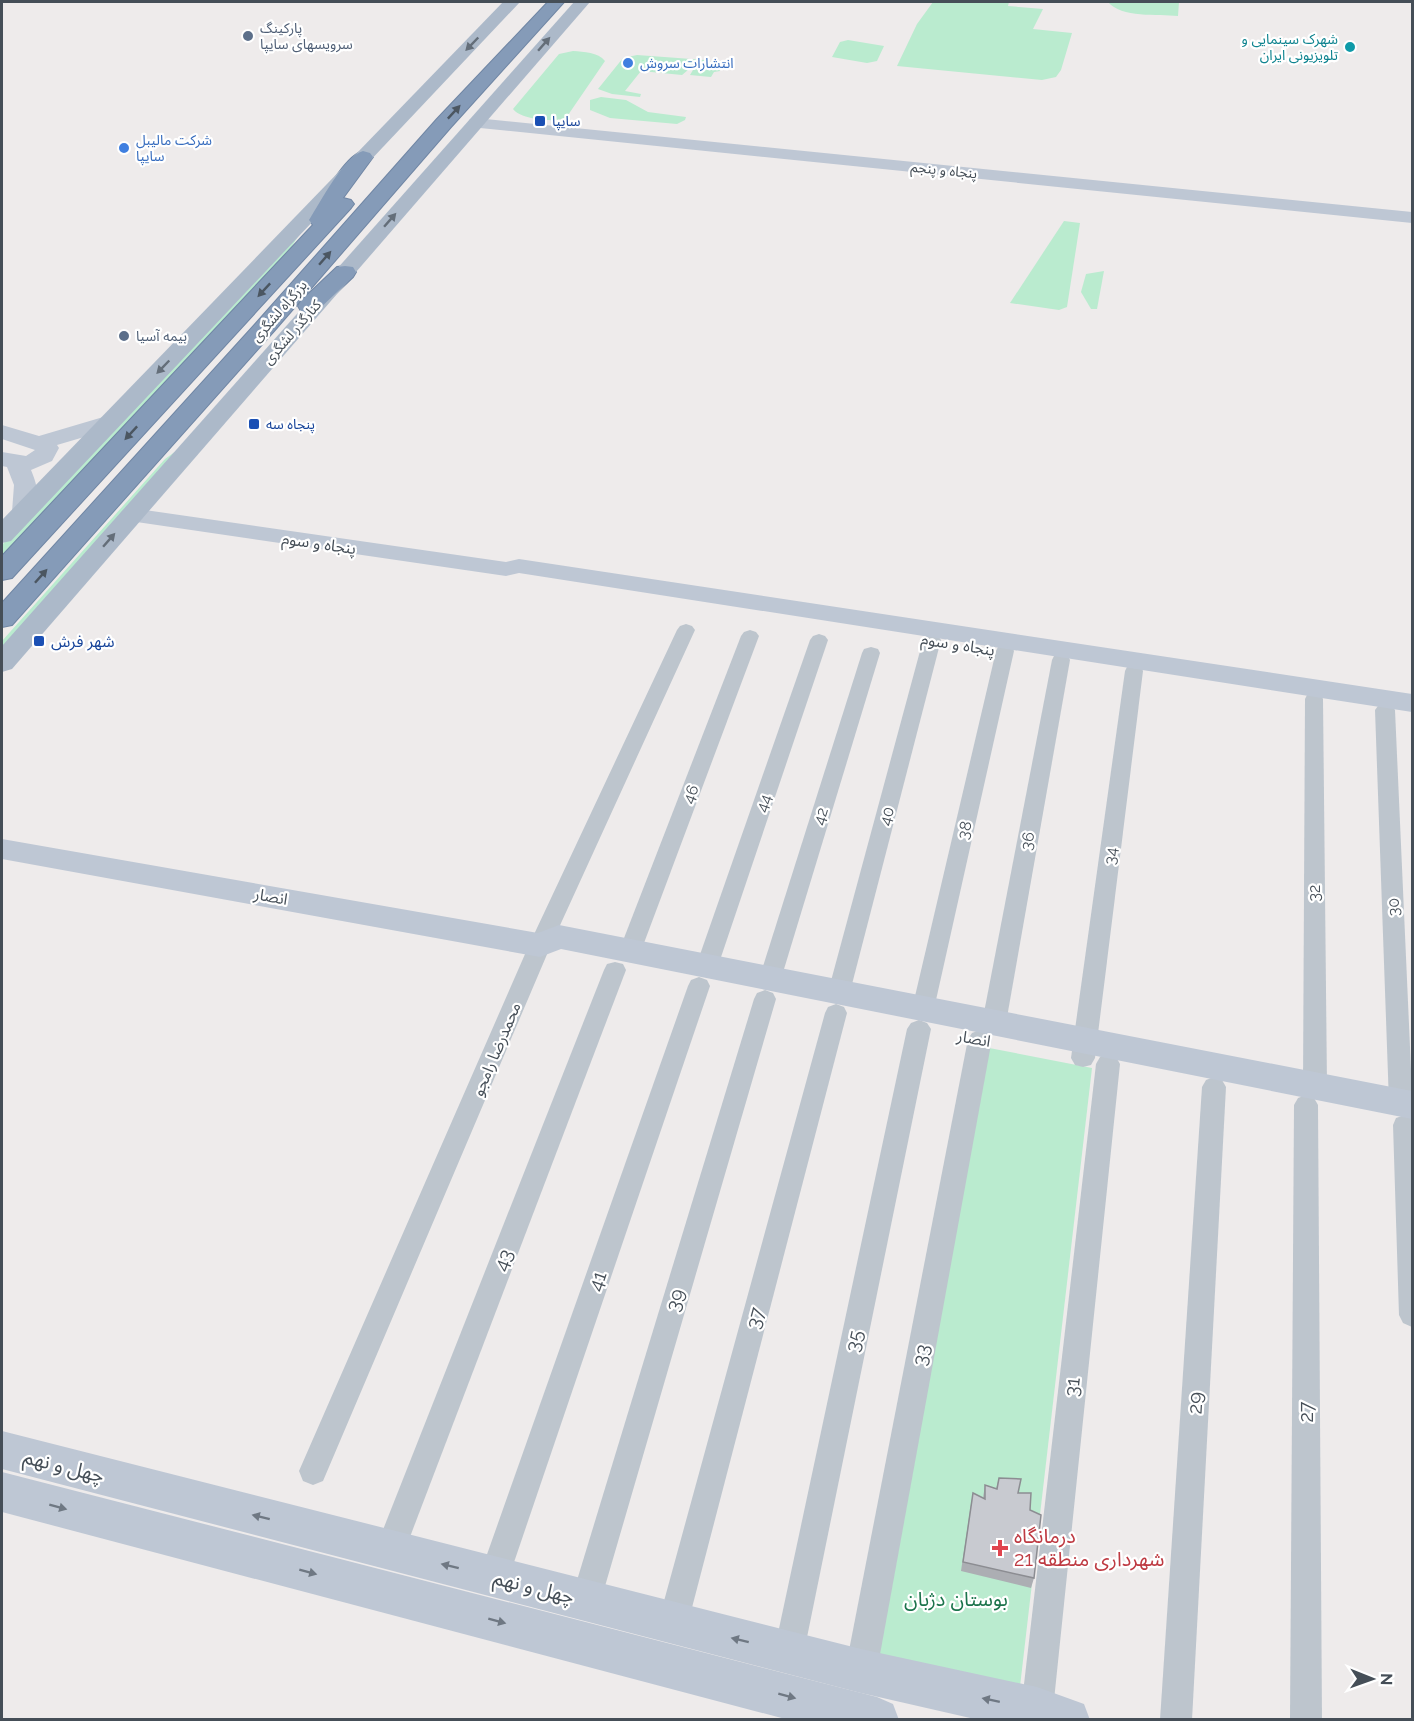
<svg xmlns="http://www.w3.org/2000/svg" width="1414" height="1721" font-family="Raleway,'Noto Sans Arabic',sans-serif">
<rect width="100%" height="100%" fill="#eeebeb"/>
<g fill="#baebcf">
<path d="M933 2H1009L1008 6 1043 9 1033 29 1072 33 1061 70 1056 77 1042 80 897 66 917 24Z"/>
<path d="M1108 2H1179L1178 16C1158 14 1121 18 1108 2Z"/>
<path d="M848 40 884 46 877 61 867 63 832 57 840 42Z"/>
<path d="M573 51C584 52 598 52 605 61L566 118C554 123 520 119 513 109L559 54Z"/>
<path d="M637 55 705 60 717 64 720 71 714 72 711 77 690 75 693 70H688L682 75 641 71 625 91 641 94 640 97 612 94 598 89 623 58Z"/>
<path d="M601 97 626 100 648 112 686 117 685 120 677 124 610 118 590 110V100Z"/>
<path d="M1064 221 1080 223 1067 307 1059 310 1010 303Z"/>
<path d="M305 225 281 264 2 563V545Z"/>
<path d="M1104 271 1097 309H1091L1081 292 1086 274Z"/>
<path d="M190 441 2 655V641L165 459Z"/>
<path d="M984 1047 1092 1068 1019 1695 871 1656Z"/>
</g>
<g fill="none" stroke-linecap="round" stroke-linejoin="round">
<defs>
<g id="highway">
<path d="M548 2H564L451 127 274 331 12 625 2 627V603L258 321 437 119Z"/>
<path d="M363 151 370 153 373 157 343 198 351 200 354 204 351 208 12 578 2 580V556L313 225 309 220C320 203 344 156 363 151Z"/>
<path d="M345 266 353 267 356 272 353 277 317 311 309 313 301 311 298 306 301 301 337 267Z"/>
</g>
</defs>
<use href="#highway" stroke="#7086a4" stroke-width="2"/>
<g fill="#bdc5cd" fill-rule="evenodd">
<path d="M686 624 692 626 695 630 551 945 323 1481 313 1485 303 1481 299 1471 529 945 677 630 680 626Z"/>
<path d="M750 630 756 632 759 636 641 951 638 957 630 959 622 957 619 951 741 636 744 632Z"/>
<path d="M819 634 825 636 828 640 718 966 715 972 707 974 699 972 696 966 810 640 813 636Z"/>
<path d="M932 634 938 636 941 640 850 992 847 998 839 1001 831 998 828 992 923 640 926 636Z"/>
<path d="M1005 645 1012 647 1014 651 934 1009 931 1015 923 1018 915 1015 912 1009 996 651 998 647Z"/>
<path d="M871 647 878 649 880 653 781 979 778 985 770 988 762 985 759 979 862 653 864 649Z"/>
<path d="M1061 654 1068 656 1070 660 1006 1023 1002 1029 994 1032 986 1029 982 1023 1052 660 1054 656Z"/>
<path d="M1134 665 1141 667 1143 671 1095 1058 1091 1065 1083 1067 1075 1065 1071 1058 1125 671 1127 667Z"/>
<path d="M1314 693 1321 695 1323 699 1327 1086 1323 1093 1315 1096 1307 1093 1303 1086 1305 699 1307 695Z"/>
<path d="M1385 704 1392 706 1395 710 1412 1092V1104L1409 1110 1401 1113 1393 1110 1389 1103 1375 710 1378 706Z"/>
<path d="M615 962 623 964 626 970 405 1550 400 1560 390 1565 380 1560 375 1550 604 970 607 964Z"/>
<path d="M699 977 707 980 710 986 509 1577 505 1588 494 1592 483 1588 479 1577 688 986 691 980Z"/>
<path d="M765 990 773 993 776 999 601 1600 597 1611 586 1615 575 1611 571 1600 754 999 757 993Z"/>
<path d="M836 1004 844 1007 847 1013 688 1623 684 1634 673 1638 662 1634 658 1623 825 1013 828 1007Z"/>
<path d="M919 1020 927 1023 931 1029 804 1652 800 1663 789 1667 778 1663 774 1652 907 1029 911 1023Z"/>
<path d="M980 1030 988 1033 992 1039 877 1671 872 1682 861 1687 850 1682 845 1671 968 1039 972 1033Z"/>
<path d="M1108 1055 1116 1057 1120 1064 1053 1710 1049 1720H1025L1021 1710 1096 1064 1100 1057Z"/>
<path d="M1214 1077 1222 1080 1226 1087 1192 1720H1160L1202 1087 1206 1080Z"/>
<path d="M1306 1095 1314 1098 1318 1105 1322 1720H1290L1294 1105 1298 1098Z"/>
<path d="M1405 1115 1412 1118V1327L1403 1323 1399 1315 1393 1125 1396 1118Z"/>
</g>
<g fill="#bec7d4" fill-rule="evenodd">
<path d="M476 118 1412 212V223L470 127 468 123 470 119Z"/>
<path d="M110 415 118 417 121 422 118 427 57 445 59 448 52 461 31 470C37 484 42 503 32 517L24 519 16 517 12 512 14 485 7 467 2 466V452L26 456 35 450 2 439V425L39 436Z"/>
<path d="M131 508 506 562 519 559 1412 694V712L519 573 506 576 123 520 119 515 123 510Z"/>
<path d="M2 839 538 933 559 925 1412 1091V1119L561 949 540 957 2 859Z"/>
<path d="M2 1431 861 1649 1037 1687 1084 1704 1090 1720H979L861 1693 2 1469Z"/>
<path d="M2 1472 877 1697 893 1704 899 1720H789L2 1512Z"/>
</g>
<g fill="#acb9c9" fill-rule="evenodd">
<path d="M503 2H520L11 541 2 543V520Z"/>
<path d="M574 2H590L12 669 2 672V646Z"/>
</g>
<use href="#highway" fill="#859bb8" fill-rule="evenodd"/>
</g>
<path fill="#acaeb3" d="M999 1478 1018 1493 1030 1510 1034 1578 1031 1588 961 1571 971 1504 973 1493 983 1498 985 1485 996 1489Z"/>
<path fill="#c8cad0" stroke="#8c8d92" stroke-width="1.5" d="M999 1478 1021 1479 1018 1493H1031L1030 1510 1041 1515 1034 1578 963 1562 973 1493 985 1499V1485L997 1489Z"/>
<defs><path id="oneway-solid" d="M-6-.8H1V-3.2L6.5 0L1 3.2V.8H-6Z" transform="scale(1.5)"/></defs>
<g fill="#646e79">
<use href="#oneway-solid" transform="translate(472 44) rotate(134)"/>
<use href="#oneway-solid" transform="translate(544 44) rotate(-49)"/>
<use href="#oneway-solid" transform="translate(390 220) rotate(-49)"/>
<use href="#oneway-solid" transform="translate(163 367) rotate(134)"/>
<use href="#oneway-solid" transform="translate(109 540) rotate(-49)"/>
</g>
<g fill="#4b5661">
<use href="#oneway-solid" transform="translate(454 112) rotate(-47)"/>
<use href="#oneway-solid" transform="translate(325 258) rotate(-49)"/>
<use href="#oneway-solid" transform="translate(264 290) rotate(133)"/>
<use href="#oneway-solid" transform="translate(131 433) rotate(133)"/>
<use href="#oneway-solid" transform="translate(41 576) rotate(-48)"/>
</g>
<g fill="#6f7883">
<use href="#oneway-solid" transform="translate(58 1507) rotate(15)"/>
<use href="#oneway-solid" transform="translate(261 1517) rotate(-166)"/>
<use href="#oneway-solid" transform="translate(450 1566) rotate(-166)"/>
<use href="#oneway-solid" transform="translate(308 1572) rotate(15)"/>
<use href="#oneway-solid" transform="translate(497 1621) rotate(15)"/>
<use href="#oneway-solid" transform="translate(740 1640) rotate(-166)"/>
<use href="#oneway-solid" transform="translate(787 1696) rotate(15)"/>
<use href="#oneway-solid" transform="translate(991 1700) rotate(-168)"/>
</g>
<g fill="#5c6f8a" stroke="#fff" stroke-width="2">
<circle cx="248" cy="36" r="6"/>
<circle cx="124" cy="336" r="6"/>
</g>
<circle fill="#0f9aa8" stroke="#fff" stroke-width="2" cx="1350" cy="47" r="6"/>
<g fill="#3f7fe0" stroke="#fff" stroke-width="2">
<circle cx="628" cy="63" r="6"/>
<circle cx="124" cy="148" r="6"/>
</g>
<g fill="#1a4fb4" stroke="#fff" stroke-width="2">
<rect x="534" y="115" width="12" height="12" rx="3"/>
<rect x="248" y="418" width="12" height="12" rx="3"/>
<rect x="33" y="635" width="12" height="12" rx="3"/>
</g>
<path fill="#e0444e" stroke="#fff" stroke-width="2" d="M997 1539h6v6h6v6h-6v6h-6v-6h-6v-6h6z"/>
<g text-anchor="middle" stroke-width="4.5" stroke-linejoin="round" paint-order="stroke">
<g font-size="14" fill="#4e5e75" stroke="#fff" text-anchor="start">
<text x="260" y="33">پارکینگ<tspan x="260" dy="16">سرویسهای سایپا</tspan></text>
<text x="136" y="341">بیمه آسیا</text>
</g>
<g font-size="14" fill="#0d838f" stroke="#fff" text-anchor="end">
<text x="1338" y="44">شهرک سینمایی و<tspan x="1338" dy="16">تلویزیونی ایران</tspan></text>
</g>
<g font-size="14" fill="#366cbe" stroke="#fff" text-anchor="start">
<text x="640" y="68">انتشارات سروش</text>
<text x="136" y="145">شرکت مالیبل<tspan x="136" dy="16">سایپا</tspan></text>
</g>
<g font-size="14" fill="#164399" stroke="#fff" text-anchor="start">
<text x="552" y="126">سایپا</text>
<text x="266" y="429">پنجاه سه</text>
</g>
<g font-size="14" fill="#454e57" stroke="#fff">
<text transform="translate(944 170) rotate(6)" y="5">پنجاه و پنجم</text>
<text transform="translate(279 311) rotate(-49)" y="5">بزرگراه لشگری</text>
<text transform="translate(292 332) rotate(-49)" y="5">کنارگذر لشگری</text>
</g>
<g font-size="16" fill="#454e57" stroke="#fff">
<text transform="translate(319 543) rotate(8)" y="6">پنجاه و سوم</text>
<text transform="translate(958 644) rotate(9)" y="6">پنجاه و سوم</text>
<text transform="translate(690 794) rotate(-69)" y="6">46</text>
<text transform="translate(763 803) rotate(-71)" y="6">44</text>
<text transform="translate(820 816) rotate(-73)" y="6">42</text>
<text transform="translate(886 816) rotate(-75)" y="6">40</text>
<text transform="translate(964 830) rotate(-77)" y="6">38</text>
<text transform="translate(1027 841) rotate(-80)" y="6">36</text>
<text transform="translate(1110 856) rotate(-83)" y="6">34</text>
<text transform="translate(1314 893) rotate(-90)" y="6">32</text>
<text transform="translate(271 896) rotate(10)" y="6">انصار</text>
<text transform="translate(1393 907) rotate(-92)" y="6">30</text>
<text transform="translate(974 1038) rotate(10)" y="6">انصار</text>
<text transform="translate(496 1049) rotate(-67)" y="6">محمدرضا رامجو</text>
</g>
<g font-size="16" fill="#164399" stroke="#fff" text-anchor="start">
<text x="51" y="647">شهر فرش</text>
</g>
<g font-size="20" fill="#454e57" stroke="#fff">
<text transform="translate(503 1260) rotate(-69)" y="7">43</text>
<text transform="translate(597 1281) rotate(-71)" y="7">41</text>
<text transform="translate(675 1300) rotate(-73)" y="7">39</text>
<text transform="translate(755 1318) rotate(-75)" y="7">37</text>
<text transform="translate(854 1341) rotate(-78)" y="7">35</text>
<text transform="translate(921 1355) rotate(-79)" y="7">33</text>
<text transform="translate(1072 1387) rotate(-84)" y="7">31</text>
<text transform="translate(1195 1403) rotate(-87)" y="7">29</text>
<text transform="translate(1306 1412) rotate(-90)" y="7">27</text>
<text transform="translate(64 1466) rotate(14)" y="7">چهل و نهم</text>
<text transform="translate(534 1587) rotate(14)" y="7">چهل و نهم</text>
</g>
<g font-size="20" fill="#be3a42" stroke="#fff" text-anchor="start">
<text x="1014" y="1543">درمانگاه<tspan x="1014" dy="23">شهرداری منطقه 21</tspan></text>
</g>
<g font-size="20" fill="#1b734b" stroke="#fff">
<text x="956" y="1606">بوستان دژبان</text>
</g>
</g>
<rect width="1414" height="1721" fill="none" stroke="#454e57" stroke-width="6"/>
<g transform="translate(1372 1679) rotate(91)" stroke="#ffffff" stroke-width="4.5" paint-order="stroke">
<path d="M0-4.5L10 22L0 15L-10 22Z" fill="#454e57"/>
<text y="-9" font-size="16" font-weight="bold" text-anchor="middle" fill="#454e57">N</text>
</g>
</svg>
